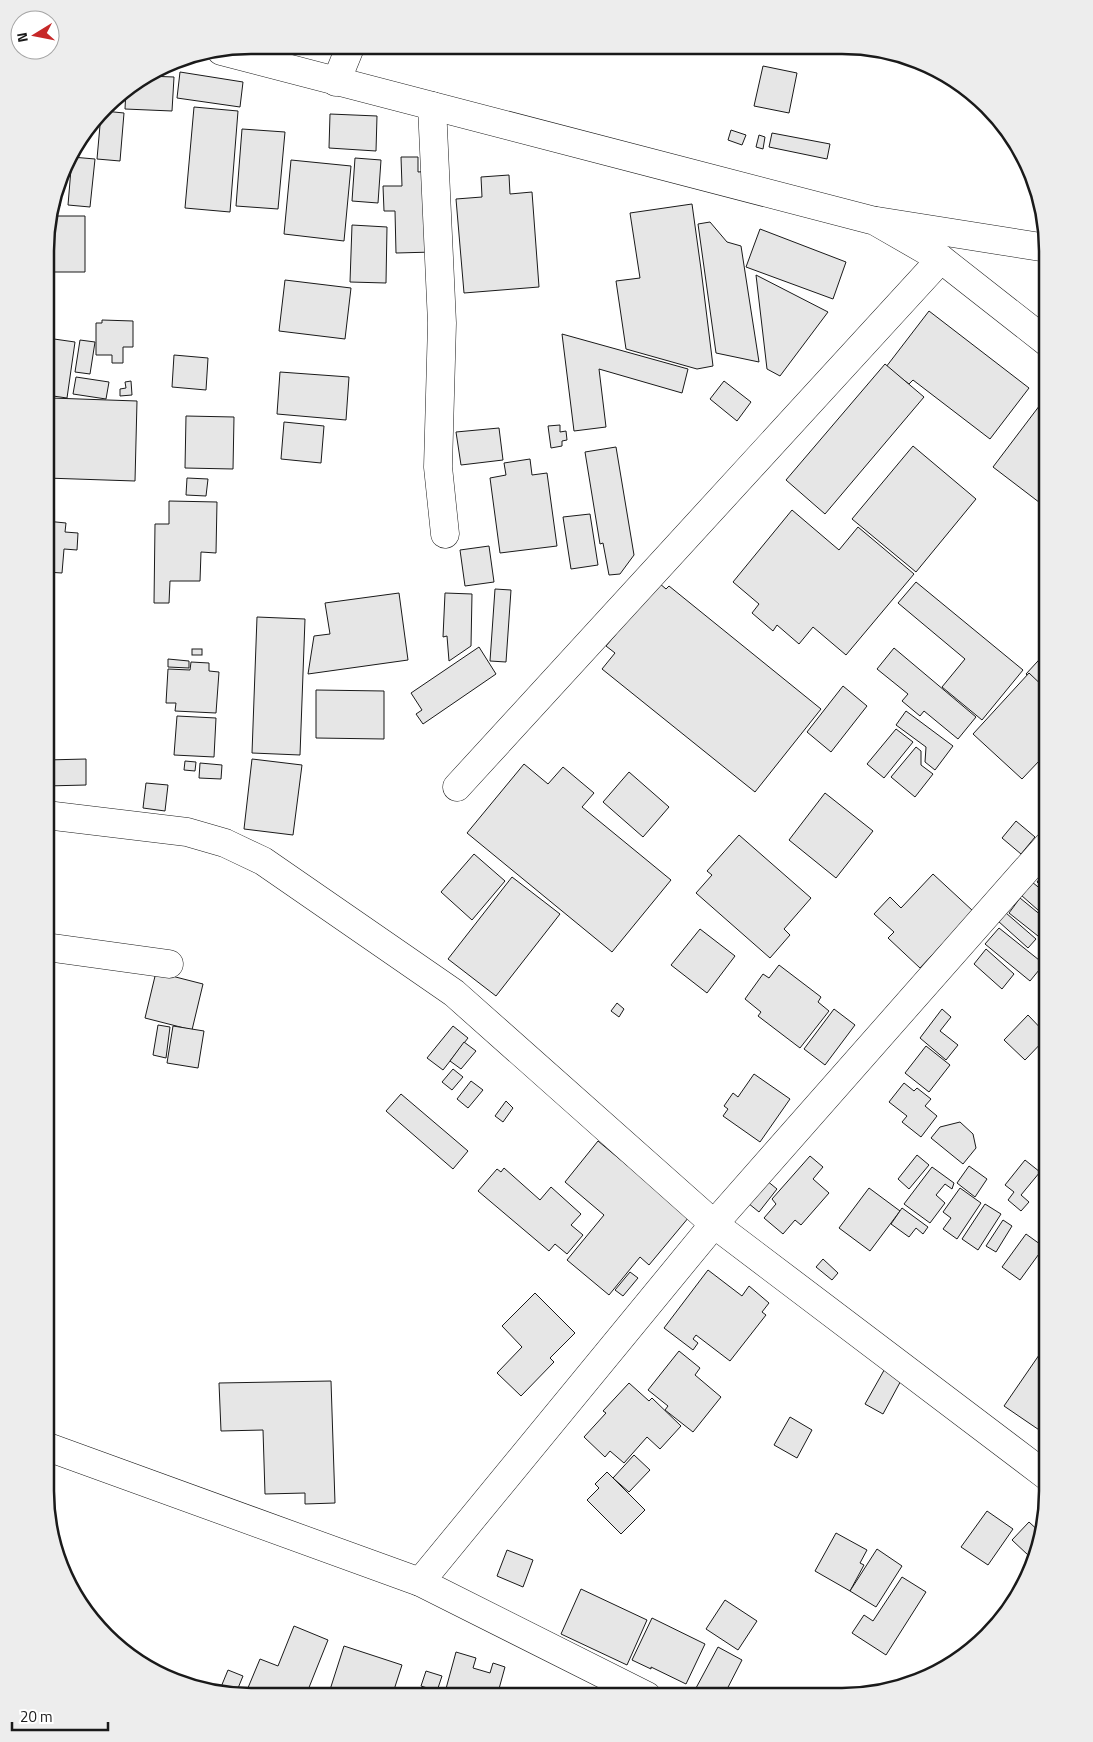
<svg xmlns="http://www.w3.org/2000/svg" width="1093" height="1742" font-family="'Titillium Web',sans-serif">
<rect width="100%" height="100%" fill="#fff"/>
<g fill="#e6e6e6" stroke="#1a1a1a">
<path d="M763 66 797 73 789 113 754 106Z"/>
<path d="M180 72 243 82 240 107 177 98Z"/>
<path d="M147 76 174 77 172 111 125 109 126 89Z"/>
<path d="M194 107 238 111 230 212 185 208Z"/>
<path d="M104 111 124 113 120 161 97 159 101 114Z"/>
<path d="M330 114 377 116 376 151 329 148Z"/>
<path d="M242 129 285 132 278 209 236 206Z"/>
<path d="M731 130 746 135 742 145 728 140Z"/>
<path d="M772 133 830 144 827 159 769 147Z"/>
<path d="M759 135 765 137 763 149 756 147Z"/>
<path d="M72 157 95 159 90 207 68 205Z"/>
<path d="M401 157H418V172L432 171 434 252 396 253 395 211H384L383 186H402Z"/>
<path d="M355 158 381 160 378 203 352 201Z"/>
<path d="M291 160 351 166 344 241 284 234Z"/>
<path d="M64 167 60 206 52 205Z"/>
<path d="M509 175 510 194 532 192 539 287 464 293 456 199 482 197 481 177Z"/>
<path d="M692 204 701 269 713 366 697 369 626 349 616 281 640 278 630 213Z"/>
<path d="M49 216H85V272H47V224Z"/>
<path d="M710 222 727 242 741 246 759 362 716 353 698 224Z"/>
<path d="M352 225 387 227 386 283 350 282Z"/>
<path d="M760 229 846 262 833 299 746 267Z"/>
<path d="M756 275 828 312 780 376 767 369Z"/>
<path d="M285 280 351 288 345 339 279 331Z"/>
<path d="M929 311 1029 388 990 439 913 380 909 384 886 367Z"/>
<path d="M102 320 133 321V347H123V363H112V355H96V323H102Z"/>
<path d="M562 334 688 369 682 393 599 369 606 427 574 431Z"/>
<path d="M47 338 75 342 67 398 46 395Z"/>
<path d="M80 340 95 342 90 374 75 372Z"/>
<path d="M174 355 208 358 206 390 172 387Z"/>
<path d="M885 364 924 397 825 514 786 480Z"/>
<path d="M280 372 349 377 346 420 277 414Z"/>
<path d="M76 377 109 382 106 399 73 394Z"/>
<path d="M131 381 132 395 120 396V389L126 388 125 382Z"/>
<path d="M724 381 751 402 737 421 710 399Z"/>
<path d="M51 398 137 401 135 481 46 478V442H50Z"/>
<path d="M1043 401 1048 405V509L993 467Z"/>
<path d="M186 416 234 417 233 469 185 468Z"/>
<path d="M284 422 324 426 321 463 281 459Z"/>
<path d="M560 425V432L566 431 567 440 562 441V446L551 448 548 426Z"/>
<path d="M499 428 503 460 461 465 456 432Z"/>
<path d="M913 446 976 499 916 572 852 519Z"/>
<path d="M616 447 634 555 620 574 609 575 603 543 600 544 585 452Z"/>
<path d="M530 459 532 475 547 473 557 546 500 553 490 478 506 475 504 463Z"/>
<path d="M187 478 208 479 206 496 186 495Z"/>
<path d="M169 501 217 502 216 553 201 552 200 581H170L169 603H154L155 524H169Z"/>
<path d="M792 510 839 550 858 527 914 574 846 655 813 627 799 644 777 625 773 631 752 613 759 604 733 582Z"/>
<path d="M590 514 598 565 571 569 563 517Z"/>
<path d="M46 521 66 523 65 532 78 533 77 550 64 549 62 573 46 572Z"/>
<path d="M489 546 494 582 465 586 460 550Z"/>
<path d="M916 582 1023 670 982 720 942 687 965 659 898 603Z"/>
<path d="M659 583 666 589 669 586 821 709 755 792 602 669 615 653 606 646Z"/>
<path d="M495 589 511 590 506 662 490 661Z"/>
<path d="M399 593 408 660 308 674 314 636 330 634 325 603Z"/>
<path d="M445 593 472 594 471 646 449 661 447 636 443 637Z"/>
<path d="M257 617 305 619 300 755 252 753Z"/>
<path d="M479 647 496 674 423 724 416 714 422 710 411 693Z"/>
<path d="M894 648 976 717 958 739 924 711 920 716 902 701 908 694 877 669Z"/>
<rect x="192" y="649" width="10" height="6"/>
<path d="M1048 650V694L1026 674Z"/>
<path d="M168 659 189 661V668L168 667Z"/>
<path d="M191 662 209 663V671L219 672 216 713 175 711 176 703H166L168 669 190 670Z"/>
<path d="M1029 673 1048 691V768L1040 760 1022 779 973 734Z"/>
<path d="M843 686 867 706 831 752 807 732Z"/>
<path d="M316 690 384 691V739L316 738Z"/>
<path d="M906 711 953 746 935 770 925 762 926 747 896 725Z"/>
<path d="M177 716 216 718 214 757 174 755Z"/>
<path d="M896 729 913 742 884 778 867 764Z"/>
<path d="M916 747 921 751V765L933 774 915 797 891 777Z"/>
<path d="M86 759V785L46 786V760Z"/>
<path d="M252 759 302 765 293 835 244 829Z"/>
<path d="M185 761 196 762 195 771 184 770Z"/>
<path d="M200 763 222 765 221 779 199 778Z"/>
<path d="M524 764 548 784 563 767 594 793 582 807 671 880 612 952 467 833Z"/>
<path d="M629 772 669 807 643 837 603 802Z"/>
<path d="M146 783 168 785 165 811 143 808Z"/>
<path d="M825 793 873 831 836 878 789 840Z"/>
<path d="M1016 821 1035 837 1021 854 1002 838Z"/>
<path d="M739 835 811 898 784 929 790 935 770 958 696 893 712 875 707 871Z"/>
<path d="M474 854 505 881 472 920 441 892Z"/>
<path d="M1048 868V887L1046 889 1037 882Z"/>
<path d="M933 874 973 911 920 968 888 938 894 932 874 914 890 897 901 908Z"/>
<path d="M512 877 560 914 496 996 448 959Z"/>
<path d="M1032 882 1048 895 1047 918 1021 895Z"/>
<path d="M1020 898 1048 921V923L1038 936 1009 913Z"/>
<path d="M1006 913 1036 939 1028 948 998 921Z"/>
<path d="M999 928 1044 964 1030 981 985 944Z"/>
<path d="M700 929 735 956 707 993 671 965Z"/>
<path d="M986 949 1014 974 1002 989 974 964Z"/>
<path d="M779 965 821 997 818 1002 829 1011 800 1048 758 1016 761 1012 745 999 763 974 769 978Z"/>
<path d="M156 972 203 984 192 1030 145 1018Z"/>
<path d="M617 1003 624 1009 619 1017 611 1011Z"/>
<path d="M834 1009 855 1025 825 1065 804 1049Z"/>
<path d="M942 1009 951 1017 940 1031 958 1045 946 1060 920 1038Z"/>
<path d="M1028 1015 1048 1036 1025 1060 1004 1040Z"/>
<path d="M158 1025 170 1027 166 1058 153 1055Z"/>
<path d="M173 1026 204 1031 198 1068 167 1063Z"/>
<path d="M453 1026 468 1038 443 1070 427 1058Z"/>
<path d="M464 1042 476 1051 461 1069 450 1061Z"/>
<path d="M926 1046 950 1065 929 1092 905 1073Z"/>
<path d="M453 1069 463 1077 452 1090 442 1082Z"/>
<path d="M754 1074 790 1099 760 1142 723 1116 728 1109 724 1106 733 1093 738 1097Z"/>
<path d="M471 1081 483 1090 468 1108 457 1099Z"/>
<path d="M904 1083 914 1091 917 1088 931 1099 925 1106 937 1116 921 1137 902 1122 907 1116 889 1102Z"/>
<path d="M401 1094 468 1151 453 1169 386 1111Z"/>
<path d="M506 1101 513 1108 503 1122 495 1116Z"/>
<path d="M960 1122 973 1134 976 1148 963 1164 931 1138 940 1127Z"/>
<path d="M598 1141 689 1217 649 1265 640 1257 609 1295 567 1260 604 1215 565 1182Z"/>
<path d="M917 1155 929 1165 909 1189 898 1179Z"/>
<path d="M810 1156 823 1167 813 1179 829 1193 801 1225 795 1220 783 1234 764 1218 776 1204 772 1199Z"/>
<path d="M1025 1160 1040 1172 1021 1195 1029 1202 1021 1211 1008 1200 1014 1192 1005 1185Z"/>
<path d="M969 1166 987 1179 975 1197 957 1183Z"/>
<path d="M932 1167 954 1183 952 1189 945 1184 936 1195 945 1203 930 1223 904 1204Z"/>
<path d="M504 1168 540 1200 551 1187 581 1214 571 1225 583 1235 567 1254 555 1244 549 1251 478 1191 497 1169 501 1172Z"/>
<path d="M766 1180 777 1189 759 1212 748 1203Z"/>
<path d="M869 1188 900 1211 870 1251 839 1228Z"/>
<path d="M960 1188 981 1203 957 1239 943 1229 951 1218 943 1212Z"/>
<path d="M985 1204 1001 1214 978 1250 962 1239Z"/>
<path d="M902 1208 928 1227 923 1234 916 1228 909 1237 891 1224Z"/>
<path d="M1003 1220 1012 1226 996 1252 986 1246Z"/>
<path d="M1026 1234 1044 1247 1020 1280 1002 1267Z"/>
<path d="M823 1259 838 1273 832 1280 816 1267Z"/>
<path d="M708 1270 742 1296 749 1286 769 1303 762 1312 766 1315 730 1361 696 1335 693 1339 698 1343 693 1350 664 1328Z"/>
<path d="M630 1272 638 1278 623 1296 615 1290Z"/>
<path d="M535 1293 575 1333 550 1358 554 1362 521 1396 497 1373 522 1347 502 1326Z"/>
<path d="M1048 1342V1436L1004 1406Z"/>
<path d="M679 1351 700 1368 695 1375 721 1397 693 1432 665 1410 668 1406 648 1390Z"/>
<path d="M887 1365 904 1375 883 1414 865 1404Z"/>
<path d="M331 1381 335 1503 305 1504V1493L265 1494 263 1430 221 1431 219 1383Z"/>
<path d="M629 1383 649 1401 652 1398 681 1426 660 1449 647 1437 624 1463 610 1451 605 1457 584 1437 606 1413 603 1411Z"/>
<path d="M790 1417 812 1430 797 1458 774 1445Z"/>
<path d="M634 1455 650 1470 629 1492 613 1478Z"/>
<path d="M607 1472 645 1510 621 1534 587 1500 599 1488 595 1484Z"/>
<path d="M987 1511 1013 1529 988 1565 961 1547Z"/>
<path d="M1029 1522 1042 1534 1040 1542 1028 1555 1012 1540Z"/>
<path d="M836 1533 867 1550 860 1563 864 1565 850 1591 815 1571Z"/>
<path d="M877 1549 902 1566 876 1607 850 1591Z"/>
<path d="M507 1550 533 1560 523 1587 497 1576Z"/>
<path d="M902 1577 926 1592 886 1655 852 1633 864 1615 873 1621Z"/>
<path d="M581 1589 647 1620 627 1665 561 1634Z"/>
<path d="M725 1600 757 1621 738 1650 706 1629Z"/>
<path d="M652 1618 705 1644 686 1684 651 1667V1669L632 1660Z"/>
<path d="M294 1626 328 1640 306 1695H245L260 1659 278 1666Z"/>
<path d="M344 1646 402 1665 392 1696H328Z"/>
<path d="M718 1647 742 1660 723 1697H711L696 1688Z"/>
<path d="M456 1652 476 1658 473 1668 490 1673 493 1663 505 1667 497 1696H444Z"/>
<path d="M145 1666 193 1682 191 1686 172 1681Z"/>
<path d="M228 1670 243 1676 236 1693 221 1687Z"/>
<path d="M426 1671 442 1676 437 1691 421 1686Z"/>
</g>
<g fill="none" stroke-linecap="round" stroke-linejoin="round">
<defs>
<g id="minor">
<path d="M336 82 351 45"/>
<path d="M432 106 442 323 438 467 445 534"/>
<path d="M877 221 1047 248"/>
<path d="M457 787 941 259"/>
<path d="M46 815 187 832 225 843 263 861 454 993 714 1224 1048 1477"/>
<path d="M46 947 169 964"/>
<path d="M45 1446 420 1582 647 1696"/>
<path d="M420 1582 714 1224 1048 845"/>
</g>
<path id="major" d="M221 51 875 221 941 259 1048 343"/>
</defs>
<use href="#minor" stroke="#1a1a1a" stroke-width="29"/>
<use href="#major" stroke="#1a1a1a" stroke-width="29"/>
<use href="#minor" stroke="#fff" stroke-width="28"/>
<use href="#major" stroke="#fff" stroke-width="28"/>
</g>
<path d="M0 0H1093V1742H0ZM251 54H842A197 197 0 0 1 1039 251V1491A197 197 0 0 1 842 1688H251A197 197 0 0 1 54 1491V251A197 197 0 0 1 251 54Z" fill="#ededed" fill-rule="evenodd"/>
<path fill="none" stroke="#1a1a1a" stroke-width="2.5" d="M251 54H842A197 197 0 0 1 1039 251V1491A197 197 0 0 1 842 1688H251A197 197 0 0 1 54 1491V251A197 197 0 0 1 251 54Z"/>
<g transform="translate(35 35) rotate(260)"><circle r="24" fill="#ffffff" stroke="#a3a3a3"/>
<path d="M0-4L9 19L0 12L-9 19Z" fill="#c62828"/>
<text y="-8" font-size="14" font-weight="bold" text-anchor="middle" fill="#1a1a1a">N</text>
</g>
<path d="M12 1722v8h96v-8" fill="none" stroke="#1a1a1a" stroke-width="2.5"/>
<text x="20" y="1722" font-size="15" fill="#1a1a1a" stroke="#ffffff" stroke-width="4" paint-order="stroke">20 m</text>
</svg>
